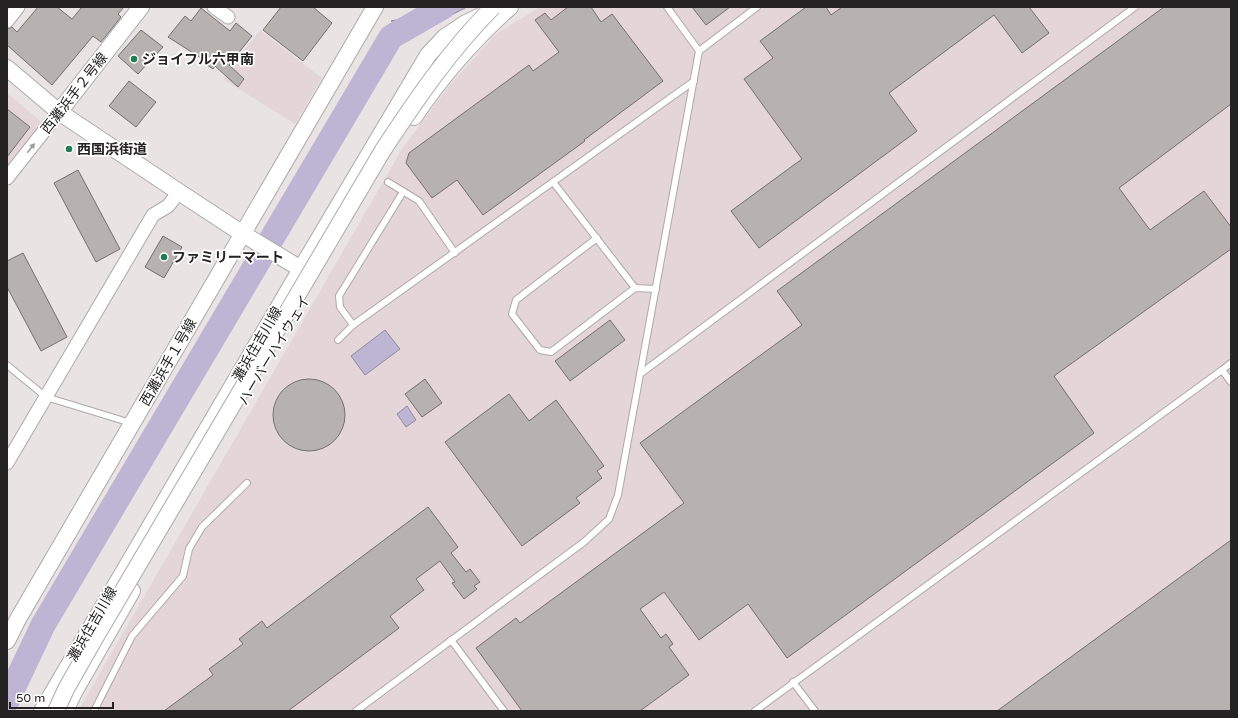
<svg xmlns="http://www.w3.org/2000/svg" width="1238" height="718" font-family="'Varela Round','Noto Sans JP',sans-serif">
<rect width="100%" height="100%" fill="#e9e3e4"/>
<g fill="#e3d5d8">
<path d="M540 7H1231V711H78L402 149 449 86 496 34Z"/>
<path d="M260 30 322 78 295 124 223 79Z"/>
<path d="M7 93 44 124 7 170Z"/>
</g>
<g fill="#beb5d4" stroke="#90899f">
<path d="M427 7H467L410 36 391 21 407 18Z"/>
<path d="M385 330 400 349 365 375 351 356Z"/>
<path d="M407 406 416 420 406 427 397 414Z"/>
</g>
<g fill="none" stroke-linecap="round" stroke-linejoin="round">
<path stroke="#beb5d4" stroke-width="25" d="M7 701 43 625 391 37 443 7"/>
</g>
<g fill="#b7b1b0" stroke="#75706e">
<path d="M38 7H57L72 19 82 7H124L118 14 121 17 101 42 93 36 52 85 7 45V29L12 27 17 32Z"/>
<path d="M281 7H313L332 23 303 61 263 30Z"/>
<path d="M568 7H591L601 22 612 14 663 81 584 140 585 141 483 215 457 180 432 198 406 163 409 153 529 65 533 71 559 52 535 20 545 13 551 20Z"/>
<path d="M692 7H730L706 25Z"/>
<path d="M806 7H826L831 15 842 7H1029L1049 33 1022 53 994 15 889 93 917 131 759 248 731 211 802 159 744 79 773 58 760 41Z"/>
<path d="M1164 7H1231V104L1119 188 1150 230 1204 191 1231 227V249L1054 376 1094 433 787 658 748 604 699 640 664 592 640 609 661 638 666 634 673 644 669 647 689 675 640 711H522L476 648 516 618 520 623 684 503 640 443 802 325 777 291Z"/>
<path d="M201 8 230 31 236 23 252 36 229 65 244 79 238 87 215 66 213 69 200 60 201 58 168 37 185 16 191 21Z"/>
<path d="M141 30 163 47 138 74 118 56Z"/>
<path d="M129 81 156 102 136 127 109 106Z"/>
<path d="M7 109 30 127 7 157Z"/>
<path d="M78 170 120 249 96 262 54 183Z"/>
<path d="M163 236 182 247 164 278 145 267Z"/>
<path d="M23 253 67 337 41 351 7 287V261Z"/>
<path d="M610 320 625 340 570 381 555 361Z"/>
<path d="M425 379 442 403 422 417 405 394Z"/>
<circle cx="309" cy="415" r="36"/>
<path d="M509 394 529 421 556 400 604 466 597 471 602 478 576 498 580 503 522 546 445 442Z"/>
<path d="M428 507 458 547 451 553 466 572 470 569 480 582 474 586 477 589 464 599 452 583 455 582 440 561 416 579 424 590 390 616 399 628 288 711H164L213 675 209 669 243 644 239 639 262 621 267 628Z"/>
<path d="M1231 540V711H997Z"/>
</g>
<g fill="none" stroke-linecap="round" stroke-linejoin="round">
<defs>
<g id="service">
<path d="M699 51 757 7"/>
<path d="M388 182 419 201 455 253"/>
<path d="M553 182 635 288"/>
<path d="M597 238 516 300 512 314 540 350 551 352 635 288 656 289"/>
<path d="M353 325 340 307 339 296 403 192"/>
<path d="M338 340 353 325 694 81"/>
<path d="M7 365 46 397 131 423"/>
<path d="M1222 370 1231 363"/>
<path d="M640 374 1135 7"/>
<path d="M451 640 504 711"/>
<path d="M793 682 815 711"/>
<path d="M94 711 132 636 183 576 189 549 202 527 247 483"/>
<path d="M356 711 584 542 609 519 618 495 699 51 667 7"/>
<path d="M755 711 1222 370 1231 382"/>
</g>
<g id="minor">
<path d="M214 7 228 17"/>
<path d="M7 21 18 7"/>
<path d="M7 178 59 112"/>
<path d="M7 463 153 215 168 206 179 192"/>
</g>
<g id="tertiary">
<path d="M7 68 59 112 179 192 243 234 301 269"/>
<path d="M59 112 141 7"/>
<path d="M414 117C441 77 474 39 510 7"/>
<path d="M7 641 18 619 375 7"/>
<path d="M42 711 301 269 428 55 445 37 466 23 489 12"/>
<path d="M65 711 74 692 132 591"/>
</g>
</defs>
<use href="#service" stroke="#aea8a9" stroke-width="8"/>
<use href="#minor" stroke="#aea8a9" stroke-width="15"/>
<use href="#tertiary" stroke="#aea8a9" stroke-width="18"/>
<use href="#service" stroke="#fff" stroke-width="6"/>
<use href="#minor" stroke="#fff" stroke-width="13"/>
<use href="#tertiary" stroke="#fff" stroke-width="16"/>
<defs>
<path id="tertiary-bridge" d="M56 711 66 689 95 638 383 150C416 100 450 50 493 7"/>
</defs>
<use href="#tertiary-bridge" stroke="#aea8a9" stroke-width="18" stroke-linecap="butt"/>
<use href="#tertiary-bridge" stroke="#fff" stroke-width="16"/>
</g>
<defs><path id="oneway-solid" d="M-6-.8H1V-3.2L6.5 0L1 3.2V.8H-6Z"/></defs>
<use fill="#9c9c9c" href="#oneway-solid" transform="translate(31 148) rotate(-52)"/>
<g fill="#207d53" stroke="#fff" stroke-width="1.5">
<circle cx="134" cy="59" r="4"/>
<circle cx="69" cy="149" r="4"/>
<circle cx="164" cy="257" r="4"/>
</g>
<g text-anchor="middle" stroke-width="3.5" stroke-linejoin="round" paint-order="stroke">
<g font-size="14" font-weight="bold" fill="#242223" stroke="#fff" text-anchor="start">
<text x="142" y="64">ジョイフル六甲南</text>
<text x="77" y="154">西国浜街道</text>
<text x="172" y="262">ファミリーマート</text>
</g>
<g font-size="14" fill="#242223" stroke="#fff">
<text transform="translate(74 93) rotate(-52)" y="5">西灘浜手２号線</text>
<text transform="translate(257 344) rotate(-60)" y="5">灘浜住吉川線</text>
<text transform="translate(274 350) rotate(-59)" y="5">ハーバーハイウェイ</text>
<text transform="translate(168 362) rotate(-60)" y="5">西灘浜手１号線</text>
<text transform="translate(92 624) rotate(-60)" y="5">灘浜住吉川線</text>
</g>
</g>
<rect width="1238" height="718" fill="none" stroke="#242223" stroke-width="16"/>
<path d="M10 702v6h103v-6" fill="none" stroke="#242223" stroke-width="2"/>
<text x="16" y="702" font-size="12" fill="#242223" stroke="#ffffff" stroke-width="3" paint-order="stroke">50 m</text>
</svg>
